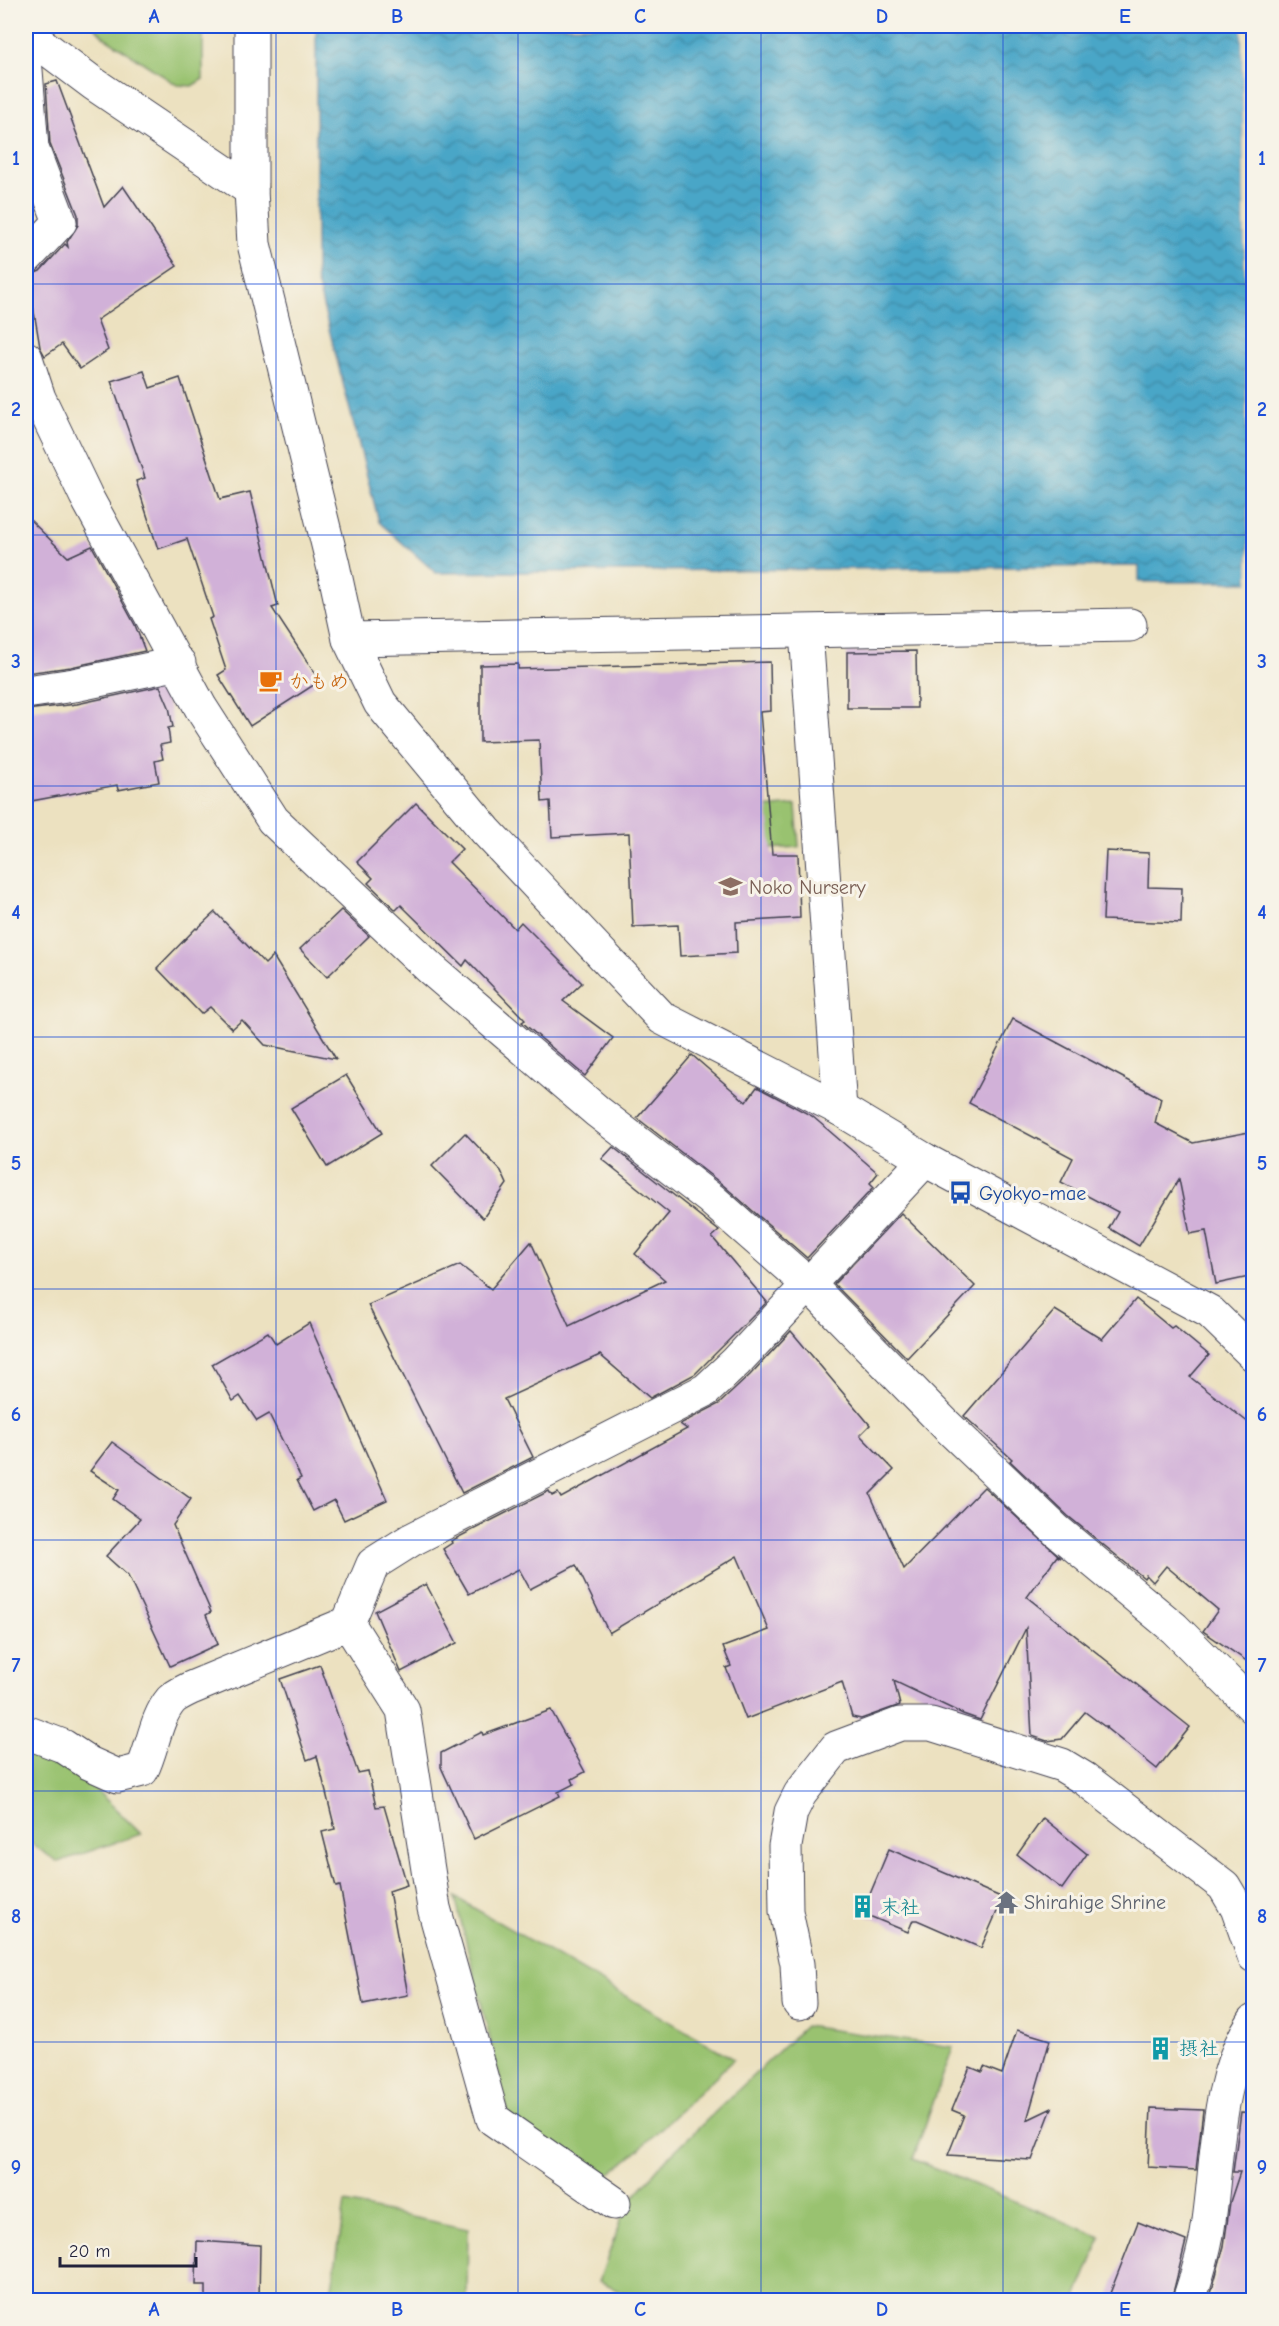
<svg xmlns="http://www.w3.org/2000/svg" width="1279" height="2326" font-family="'Comic Neue','Klee One',sans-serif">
<defs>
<pattern id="water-waves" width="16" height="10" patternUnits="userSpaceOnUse" patternTransform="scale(1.5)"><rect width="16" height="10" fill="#49a6c7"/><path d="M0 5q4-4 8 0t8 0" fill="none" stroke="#3c87a3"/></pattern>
</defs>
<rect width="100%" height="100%" fill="#f7f3e8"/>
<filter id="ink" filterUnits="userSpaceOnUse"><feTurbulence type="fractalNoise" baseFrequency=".0167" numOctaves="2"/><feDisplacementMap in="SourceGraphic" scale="12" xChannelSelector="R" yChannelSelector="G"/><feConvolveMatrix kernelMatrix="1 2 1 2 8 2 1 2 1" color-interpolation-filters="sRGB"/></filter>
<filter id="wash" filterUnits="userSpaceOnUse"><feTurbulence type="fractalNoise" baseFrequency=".008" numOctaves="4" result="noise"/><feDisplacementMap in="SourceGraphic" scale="24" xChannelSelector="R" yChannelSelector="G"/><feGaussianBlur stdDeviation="1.35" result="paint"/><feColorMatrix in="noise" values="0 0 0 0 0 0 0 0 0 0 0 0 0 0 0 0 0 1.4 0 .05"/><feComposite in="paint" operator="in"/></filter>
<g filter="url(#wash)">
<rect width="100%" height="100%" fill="#ece1c0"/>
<g fill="#99c26f" stroke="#5e7255" stroke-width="1.5">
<path d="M94 26H203V79L192 86 177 85 104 37Z"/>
<path d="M796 805 799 847 766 849 763 808Z"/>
<path d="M26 1751 79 1773 141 1834 58 1862 26 1840Z"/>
<path d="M455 1897 734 2059 633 2155 610 2173 589 2174 509 2116Z"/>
<path d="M805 2026 953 2047 913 2159 1101 2237 1075 2300H643L599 2281 626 2206 664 2161Z"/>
<path d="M345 2203 468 2229 467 2300H330Z"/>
</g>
<path fill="url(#water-waves)" stroke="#366481" stroke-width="1.5" d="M316 26H1242L1249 582H1139V566L436 573 379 522 316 279Z"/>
<path fill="#ece1c0" d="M1242 26H1245L1252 582 1249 585Z"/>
<g id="blocks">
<g fill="#d1b1d8">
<path d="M57 81 104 207 123 186 177 266 97 320 108 350 80 369 62 344 45 356 40 347 28 276 40 271 65 244 68 247 67 242 78 225V215L50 144 46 84Z"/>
<path d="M144 371 150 388 180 378 220 499 250 492 278 606 272 608 320 681 250 726 218 675 226 670 209 619 213 617 187 539 158 549 136 481 145 478 111 381Z"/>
<path d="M26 516 68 557 92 546 135 625 145 651 71 667 26 673Z"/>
<path d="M916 651 917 708H847V652Z"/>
<path d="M770 662 771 711 760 712 772 854H798L800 918 736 922 737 953 680 956 678 925 633 927 629 833 552 837 550 801 542 802 539 740 480 742V665L518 664V669Z"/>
<path d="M160 686 169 707 173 727 168 728 170 743 160 745 163 759 155 761 159 782 118 790 117 785 26 802V710L77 704Z"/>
<path d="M416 803 462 849 449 862 515 929 521 922 582 983 563 1001 613 1038 585 1076 522 1022 525 1020 467 960 463 966 401 905 396 910 368 883 373 878 357 862Z"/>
<path d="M1106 851 1149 853 1148 887 1182 888 1181 923 1103 920Z"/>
<path d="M341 910 369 936 327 977 300 949Z"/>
<path d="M215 912 265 964 273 956 336 1059 265 1045 242 1020 232 1029 210 1007 201 1014 157 968 196 928 197 929Z"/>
<path d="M1013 1019 1161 1098 1155 1123 1193 1143 1254 1131V1276L1216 1284 1206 1231 1190 1234 1179 1179 1139 1246 1109 1228 1118 1212 1061 1182 1073 1158 969 1103Z"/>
<path d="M692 1055 746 1102 757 1087 812 1116 878 1173 870 1183 874 1187 807 1258 723 1185 637 1118Z"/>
<path d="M346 1075 382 1133 327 1167 291 1108Z"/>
<path d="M465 1133 501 1171 507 1184 483 1218 432 1166Z"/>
<path d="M613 1147 719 1231 712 1237 767 1302 695 1374 650 1398 600 1355 504 1399 533 1457 462 1493 368 1305 460 1265 491 1289 531 1242 569 1326 665 1280 635 1254 669 1213 602 1159Z"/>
<path d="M901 1213 975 1286 907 1358 834 1284Z"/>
<path d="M1136 1299 1171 1328 1174 1326 1209 1355 1190 1377 1254 1427V1666L1203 1631 1218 1610 1166 1566 1153 1582 1146 1575 1144 1578 1068 1516 1010 1461 1012 1459 964 1416 1055 1310 1102 1339Z"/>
<path d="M309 1323 387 1500 344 1520 334 1500 313 1511 297 1480 301 1478 269 1414 257 1421 240 1396 233 1401 212 1364 268 1332 276 1344Z"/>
<path d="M791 1331 870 1425 860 1435 894 1470 870 1494 904 1569 984 1487 1061 1558 1057 1556 1027 1597 1190 1727 1157 1769 1106 1728 1107 1726H1104L1085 1712 1062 1739 1047 1741 1032 1736 1026 1628 980 1720 963 1714 894 1681 900 1705 861 1719 852 1717 842 1682 746 1719 726 1668 731 1666 723 1647 769 1630 737 1556 609 1633 576 1565 530 1589 519 1569 469 1594 443 1549 452 1543 451 1541 549 1491 552 1496 558 1493 561 1498 687 1429 680 1424 719 1404 750 1375Z"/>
<path d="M112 1442 191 1499 173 1525 211 1612 206 1615 218 1644 170 1666 128 1576 106 1556 140 1519 113 1499 119 1490 90 1471Z"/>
<path d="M426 1584 457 1643 401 1672 375 1611Z"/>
<path d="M320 1665 358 1773 368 1771 376 1807 384 1806 407 1885 389 1891 408 1995 363 2004 340 1886 336 1887 322 1832 335 1829 317 1756 307 1760 280 1679Z"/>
<path d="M551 1710 585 1772 572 1779 574 1784 558 1792 560 1796 474 1839 441 1767V1753L482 1732 483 1735Z"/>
<path d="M1043 1818 1087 1854 1062 1889 1017 1855Z"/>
<path d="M889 1849 1003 1898 981 1948 917 1920H913L908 1932 862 1913Z"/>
<path d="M1017 2030 1050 2040 1027 2120 1052 2108 1032 2160 948 2155 964 2115 952 2110 970 2067 982 2072 984 2067 1002 2074Z"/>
<path d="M1151 2108 1203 2110 1196 2170 1148 2167Z"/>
<path d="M1241 2112 1254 2113V2301H1209L1224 2246 1230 2202 1240 2172H1233Z"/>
<path d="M1138 2222 1186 2241 1171 2301H1107Z"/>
<path d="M197 2241 260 2245 259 2301H206V2285H196Z"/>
</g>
</g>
</g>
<g filter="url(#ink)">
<use href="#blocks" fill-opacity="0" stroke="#403f4f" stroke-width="1.5"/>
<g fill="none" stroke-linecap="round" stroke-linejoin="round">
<defs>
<g id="street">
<path d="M26 33 94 84 251 190"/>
<path d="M26 70 32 148 60 222 26 258"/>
<path d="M26 358 39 398 86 496 201 708 273 820 431 969 598 1112 711 1199 808 1284 947 1426 1056 1530 1174 1628 1254 1708"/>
<path d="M806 632 840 1109"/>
<path d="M349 639 1130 625"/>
<path d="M26 692 74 685 179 663"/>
<path d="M348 1623 403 1710 434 1908 493 2119 614 2203"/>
<path d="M26 1732 63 1746 89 1763 118 1776 142 1770C153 1748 155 1719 171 1700 176 1695 185 1691 191 1688L348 1623 373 1564 411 1540 706 1390 736 1362 925 1160"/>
<path d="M799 2003 797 1964 786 1911 785 1846 791 1812 800 1794 836 1748 900 1724H931L1062 1765 1085 1779 1224 1886 1237 1908 1254 1956"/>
<path d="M1189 2300C1196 2279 1203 2256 1207 2234 1219 2164 1213 2083 1254 2021"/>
</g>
<path id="secondary" d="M251 26V190L254 244 333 565 349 639 380 703 486 831 662 1018 840 1109 925 1160 1210 1312 1254 1355"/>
</defs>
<use href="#street" stroke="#403f4f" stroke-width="35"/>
<use href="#secondary" stroke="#403f4f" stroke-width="35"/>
<use href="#street" stroke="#fff" stroke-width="33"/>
<use href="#secondary" stroke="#fff" stroke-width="33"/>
</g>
</g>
<path fill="none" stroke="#1d4ed8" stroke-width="1.5" stroke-opacity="0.55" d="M276 26V2300M518 26V2300M761 26V2300M1003 26V2300M26 284H1254M26 535H1254M26 786H1254M26 1037H1254M26 1289H1254M26 1540H1254M26 1791H1254M26 2042H1254"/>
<defs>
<symbol id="cafe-bare" viewBox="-9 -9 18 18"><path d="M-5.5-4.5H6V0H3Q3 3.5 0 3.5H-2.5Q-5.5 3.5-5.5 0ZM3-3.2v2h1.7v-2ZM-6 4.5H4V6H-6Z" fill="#e8710a" stroke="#f7f3e8" stroke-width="2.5" paint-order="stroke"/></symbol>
<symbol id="school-bare" viewBox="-9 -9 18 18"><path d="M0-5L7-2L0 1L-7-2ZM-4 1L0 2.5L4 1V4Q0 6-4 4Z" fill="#8d6e63" stroke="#f7f3e8" stroke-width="2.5" paint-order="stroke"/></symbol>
<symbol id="bus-bare" viewBox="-9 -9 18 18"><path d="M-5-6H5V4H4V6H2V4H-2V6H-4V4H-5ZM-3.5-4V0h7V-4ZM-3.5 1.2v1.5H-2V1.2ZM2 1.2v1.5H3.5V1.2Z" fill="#1a4fb4" stroke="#f7f3e8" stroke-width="2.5" paint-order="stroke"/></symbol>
<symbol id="temple-bare" viewBox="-9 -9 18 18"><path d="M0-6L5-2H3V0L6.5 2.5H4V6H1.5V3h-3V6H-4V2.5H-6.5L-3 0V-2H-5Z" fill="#6b7280" stroke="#f7f3e8" stroke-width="2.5" paint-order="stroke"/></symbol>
<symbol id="building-bare" viewBox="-9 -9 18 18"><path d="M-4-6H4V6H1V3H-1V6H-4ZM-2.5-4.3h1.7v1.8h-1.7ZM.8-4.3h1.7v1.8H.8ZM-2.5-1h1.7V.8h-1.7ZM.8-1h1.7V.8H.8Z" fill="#0f9aa8" stroke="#f7f3e8" stroke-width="2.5" paint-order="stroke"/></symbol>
</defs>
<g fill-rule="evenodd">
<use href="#cafe-bare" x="254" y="664" width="33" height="33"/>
<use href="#school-bare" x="714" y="870" width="33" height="33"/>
<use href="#bus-bare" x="944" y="1176" width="33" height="33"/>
<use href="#temple-bare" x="990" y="1886" width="33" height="33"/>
<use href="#building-bare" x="846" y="1890" width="33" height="33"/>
<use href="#building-bare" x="1144" y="2032" width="33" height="33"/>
</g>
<g text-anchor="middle" stroke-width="6" stroke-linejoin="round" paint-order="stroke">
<g font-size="20" fill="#c56008" stroke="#f7f3e8" text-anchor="start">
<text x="289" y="688">かもめ</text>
</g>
<g font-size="20" fill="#785e54" stroke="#f7f3e8" text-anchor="start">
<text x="749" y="894">Noko Nursery</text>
</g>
<g font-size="20" fill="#164399" stroke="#f7f3e8" text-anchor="start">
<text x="979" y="1200">Gyokyo-mae</text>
</g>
<g font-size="20" fill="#5b616d" stroke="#f7f3e8" text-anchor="start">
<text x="1024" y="1909">Shirahige Shrine</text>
</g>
<g font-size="20" fill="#0d838f" stroke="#f7f3e8" text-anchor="start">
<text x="880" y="1914">末社</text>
<text x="1179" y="2055">摂社</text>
</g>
</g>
<rect width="1279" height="2326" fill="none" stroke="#f7f3e8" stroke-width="66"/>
<path d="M60 2257v9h136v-9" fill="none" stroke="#22223b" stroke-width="3"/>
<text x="69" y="2257" font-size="18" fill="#22223b" stroke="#f7f3e8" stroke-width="4.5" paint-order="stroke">20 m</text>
<rect x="33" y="33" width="1213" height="2260" fill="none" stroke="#1d4ed8" stroke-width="2"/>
<g font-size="20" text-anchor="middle" font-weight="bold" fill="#1d4ed8">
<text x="154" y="23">A</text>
<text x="397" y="23">B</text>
<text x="640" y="23">C</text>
<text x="882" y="23">D</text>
<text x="1125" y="23">E</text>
<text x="16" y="165">1</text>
<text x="1262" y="165">1</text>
<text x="16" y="416">2</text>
<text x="1262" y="416">2</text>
<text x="16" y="668">3</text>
<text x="1262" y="668">3</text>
<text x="16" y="919">4</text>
<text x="1262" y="919">4</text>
<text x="16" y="1170">5</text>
<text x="1262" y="1170">5</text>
<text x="16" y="1421">6</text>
<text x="1262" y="1421">6</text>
<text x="16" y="1672">7</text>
<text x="1262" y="1672">7</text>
<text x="16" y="1923">8</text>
<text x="1262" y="1923">8</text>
<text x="16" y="2174">9</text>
<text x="1262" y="2174">9</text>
<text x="154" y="2316">A</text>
<text x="397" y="2316">B</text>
<text x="640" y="2316">C</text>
<text x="882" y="2316">D</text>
<text x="1125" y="2316">E</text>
</g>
</svg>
